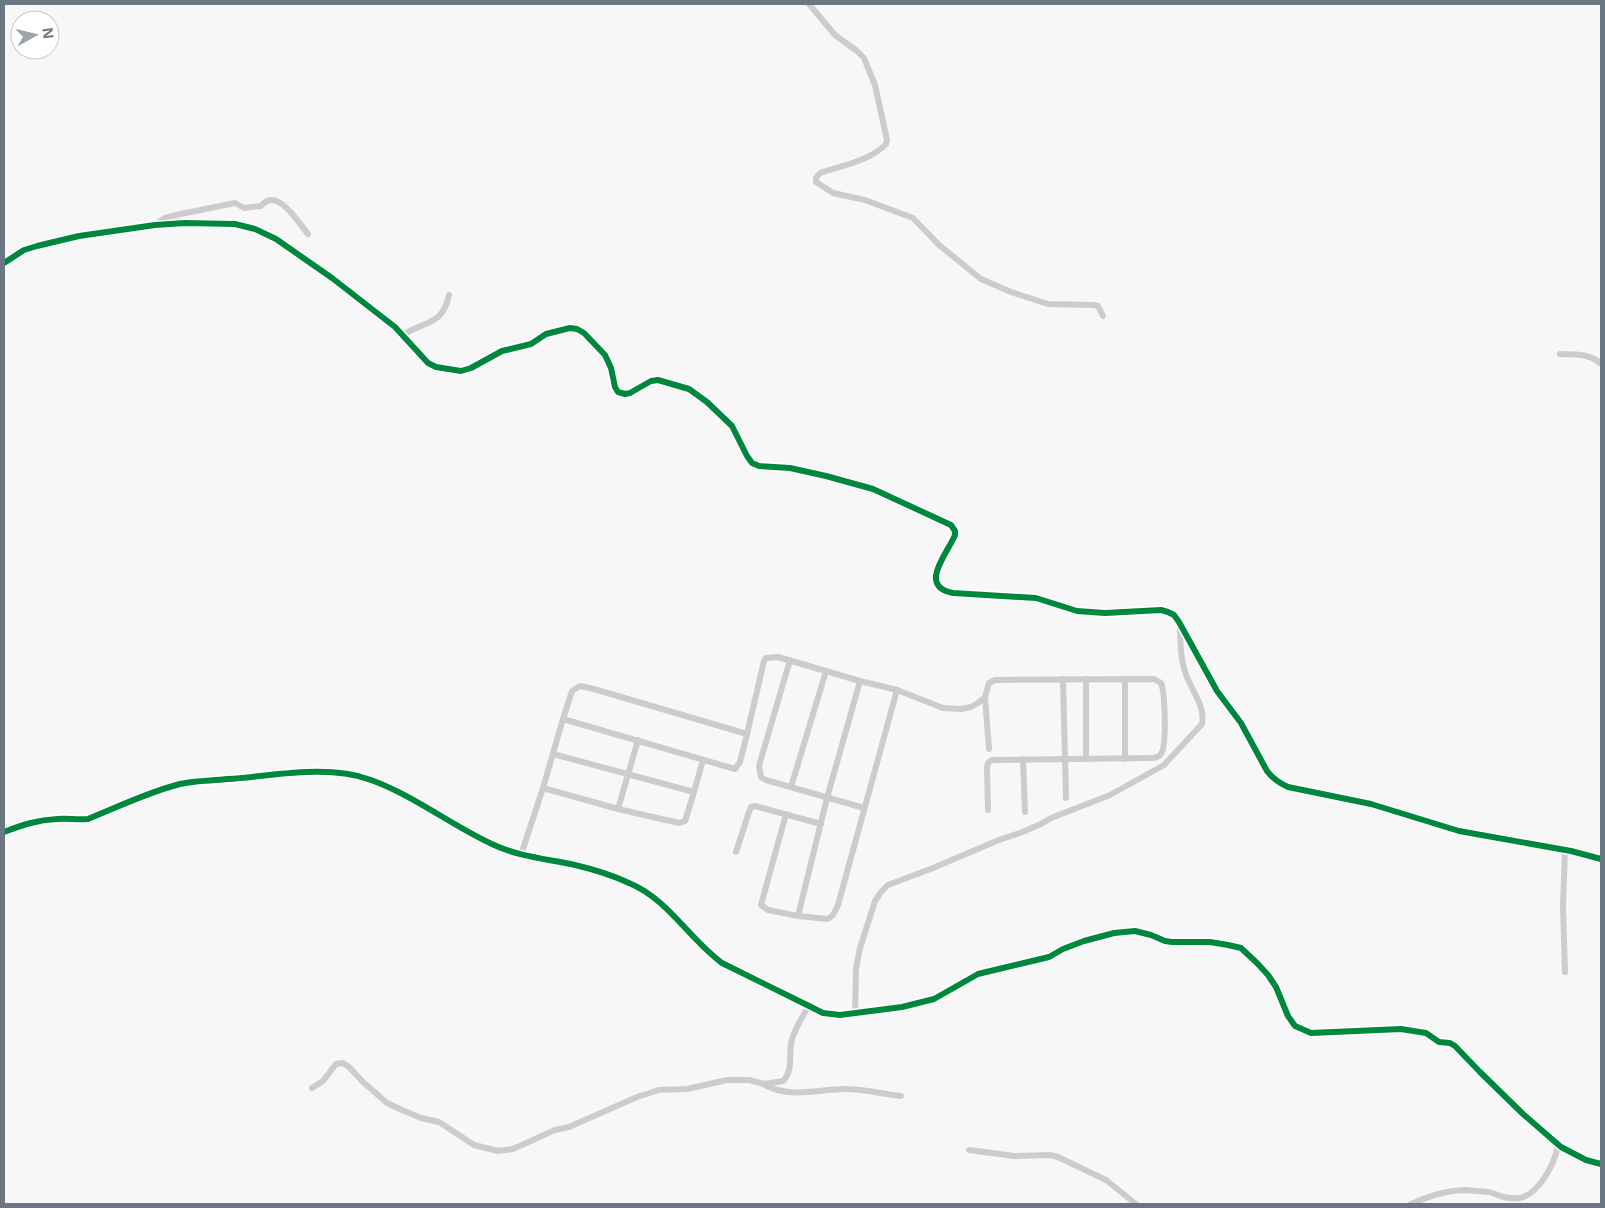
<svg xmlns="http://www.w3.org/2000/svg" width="1605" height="1208" font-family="'Open Sans',sans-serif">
<rect width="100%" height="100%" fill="#f7f7f7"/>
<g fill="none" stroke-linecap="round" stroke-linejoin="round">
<g stroke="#ccccce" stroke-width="6">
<path d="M809 4 835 35 857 51 864 58 875 85 887 140 886 144C870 161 841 166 820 173L816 178V182L833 193 865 200 913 218 939 245 981 279 1011 292 1048 304 1093 305 1098 306 1103 316"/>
<path d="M156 224 165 218 176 215 235 203 244 208 261 206C277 186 298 222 308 234"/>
<path d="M4 263 24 250 37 246 79 236 155 225 185 223 235 224 255 229 276 239 332 278 395 327 428 363 436 367 461 371 471 368 502 351 531 344 546 334 570 328 577 329 584 333 605 355 611 368 615 387 618 392 625 394 630 393 651 381 658 380 689 389 707 402 732 426 747 456 752 463 759 466 790 468 826 476 873 489 951 525 955 531V535C948 553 917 586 953 593L1036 598 1077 611 1105 613 1161 610 1168 612 1174 615 1179 622 1217 691 1241 723 1267 771C1273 779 1279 783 1288 787L1371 804 1459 831 1571 851 1601 859"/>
<path d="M403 335C425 320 442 327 449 295"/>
<path d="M1560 354C1574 355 1591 353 1601 364"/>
<path d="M790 660 761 759 759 766 761 777 766 780 864 808"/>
<path d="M1063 679 1066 798"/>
<path d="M985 697 989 749"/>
<path d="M563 719 572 691 580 686 594 689 747 734 764 661 766 658 778 657 860 681 897 690 943 708 961 709 971 707 978 703 985 697 989 683 995 680 1154 679 1161 683C1165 692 1167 746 1161 754 1159 757 1154 758 1151 758L992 760 988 763 987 767 988 810"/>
<path d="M553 754 694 792 703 760"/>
<path d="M1023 759 1025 812"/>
<path d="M1086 759V679"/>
<path d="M1125 759V679"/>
<path d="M791 787 826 671"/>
<path d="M543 788 618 809 679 823 685 821 694 792"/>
<path d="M618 809 638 740"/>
<path d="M786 814 761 905 768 910 798 916 828 919 833 915 838 905 897 690"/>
<path d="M4 832C22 825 37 820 57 819 67 818 77 820 88 819 118 807 148 792 180 784 196 780 212 781 228 779 273 776 328 764 371 780 415 796 452 826 494 845 520 857 548 859 575 865 592 869 612 875 629 883 668 899 689 939 722 963L809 1006 823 1013 840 1015 902 1007 934 999 978 974 1049 957 1063 949 1084 941 1114 933 1135 931 1151 935 1165 941 1172 942H1210L1228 945 1241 948 1257 963 1268 975 1276 987 1288 1016 1295 1026 1311 1033 1401 1029 1426 1033 1439 1042 1450 1043 1455 1046 1480 1072 1523 1114 1561 1147 1586 1160 1601 1164"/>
<path d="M736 852 749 812 751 807 755 806 821 824"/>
<path d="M521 855 543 788 563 719 735 769 740 762 747 734"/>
<path d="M798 916 827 798 860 681"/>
<path d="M1565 972 1563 906 1565 850"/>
<path d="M855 1014 856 969 860 948 875 901 881 892 888 885 933 868 999 840 1020 833 1041 824 1051 818 1110 795 1164 765 1202 724C1206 704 1188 687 1184 668 1180 654 1180 639 1180 625"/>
<path d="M765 1085C791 1099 818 1089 846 1089 864 1089 883 1094 901 1096"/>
<path d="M312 1088 323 1081 336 1064 343 1063 349 1067 363 1082 387 1103 402 1110 421 1118 439 1122 474 1145 498 1151 513 1149 555 1130 569 1127 637 1097 659 1090 687 1089 727 1080H749L764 1084 783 1081C794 1070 788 1053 792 1039 796 1027 802 1017 809 1006"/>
<path d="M969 1150 1014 1156 1050 1155 1058 1157 1106 1180 1136 1204"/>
<path d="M1411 1204C1429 1196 1446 1190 1466 1190 1473 1191 1482 1191 1489 1192 1499 1195 1508 1200 1519 1198 1539 1195 1555 1163 1558 1145"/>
</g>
<defs>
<g id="cycleway">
<path d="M4 263 24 250 37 246 79 236 155 225 185 223 235 224 255 229 276 239 332 278 395 327 428 363 436 367 461 371 471 368 502 351 531 344 546 334 570 328 577 329 584 333 605 355 611 368 615 387 618 392 625 394 630 393 651 381 658 380 689 389 707 402 732 426 747 456 752 463 759 466 790 468 826 476 873 489 951 525 955 531V535C948 553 917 586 953 593L1036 598 1077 611 1105 613 1161 610 1168 612 1174 615 1179 622 1217 691 1241 723 1267 771C1273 779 1279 783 1288 787L1371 804 1459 831 1571 851 1601 859"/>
<path d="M4 832C22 825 37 820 57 819 67 818 77 820 88 819 118 807 148 792 180 784 196 780 212 781 228 779 273 776 328 764 371 780 415 796 452 826 494 845 520 857 548 859 575 865 592 869 612 875 629 883 668 899 689 939 722 963L809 1006 823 1013 840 1015 902 1007 934 999 978 974 1049 957 1063 949 1084 941 1114 933 1135 931 1151 935 1165 941 1172 942H1210L1228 945 1241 948 1257 963 1268 975 1276 987 1288 1016 1295 1026 1311 1033 1401 1029 1426 1033 1439 1042 1450 1043 1455 1046 1480 1072 1523 1114 1561 1147 1586 1160 1601 1164"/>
</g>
</defs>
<use href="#cycleway" stroke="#fff" stroke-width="9"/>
<use href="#cycleway" stroke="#00873e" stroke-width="6"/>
</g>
<rect width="1605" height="1208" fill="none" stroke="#6b7684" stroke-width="10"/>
<g transform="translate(35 35) rotate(82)"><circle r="24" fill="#ffffff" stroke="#c4c8ce"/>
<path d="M0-4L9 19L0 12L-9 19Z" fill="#9ca3ac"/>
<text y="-8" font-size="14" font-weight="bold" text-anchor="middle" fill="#6b7684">N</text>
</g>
</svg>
